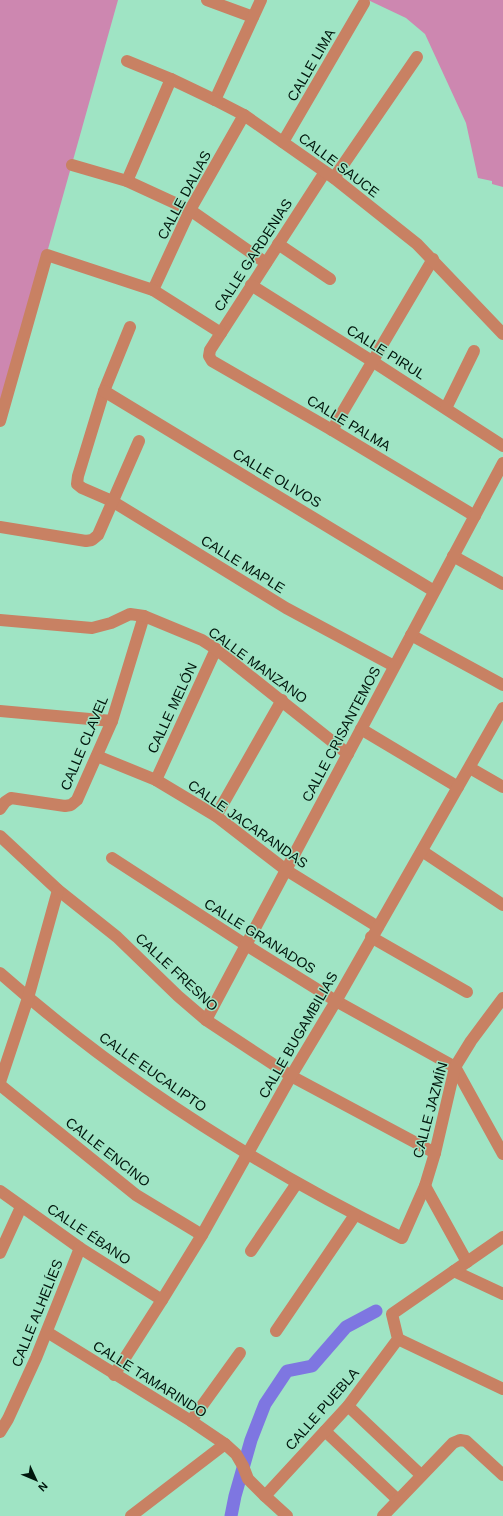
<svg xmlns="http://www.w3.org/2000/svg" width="503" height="1516" font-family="Helvetica,sans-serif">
<rect width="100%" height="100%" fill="#9fe4c4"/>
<g fill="#cd87b0">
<path d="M0 0H118L0 420Z"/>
<path d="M368 0H503V187L492 184V181L478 178 466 123 425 34 406 18Z"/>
</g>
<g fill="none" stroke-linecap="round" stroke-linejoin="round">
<path stroke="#7e76e1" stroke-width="13" d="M231 1516 235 1496 251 1440 265 1404 287 1371 312 1366 346 1327 376 1311"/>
<g stroke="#c88163" stroke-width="12">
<path d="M207 0 253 17"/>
<path d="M215 100 261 0"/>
<path d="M283 142 364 3"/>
<path d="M72 165 127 181 190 210 266 263"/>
<path d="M325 172 210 350 209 356 212 361 332 430 475 516"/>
<path d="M334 178 417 57"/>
<path d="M127 181 171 79"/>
<path d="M278 244 330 279"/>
<path d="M251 285 372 361 503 446"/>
<path d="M153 290 190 210 244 115"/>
<path d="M130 327 104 391 78 476 77 484 82 488 112 501 286 608 394 666"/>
<path d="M104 391 434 591"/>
<path d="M446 408 474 351"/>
<path d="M0 421 47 255 153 290 221 333"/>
<path d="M332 430 433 259"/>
<path d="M0 527 86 541 92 540 98 535 139 441"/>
<path d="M453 556 503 584"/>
<path d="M411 635 503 685"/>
<path d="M0 711 112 721"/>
<path d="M97 756 156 780 216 816 286 870 378 927"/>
<path d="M156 780 216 649"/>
<path d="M0 809 5 802 11 798 65 806 71 805 77 800 112 721 144 616"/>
<path d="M216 816 282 700"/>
<path d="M0 836 58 890 117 937 178 996 206 1020 291 1076 435 1153"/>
<path d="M422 851 503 905"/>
<path d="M112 858 246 945 336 1001 455 1067 503 1154"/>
<path d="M371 937 467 992"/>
<path d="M0 973C121 1080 258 1167 402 1238L425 1186 435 1153 455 1067 471 1041 503 998"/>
<path d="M0 1082 28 998 58 890"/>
<path d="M0 1085 136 1195 202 1235"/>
<path d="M425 1186 467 1262"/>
<path d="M0 1191 80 1248 162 1300"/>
<path d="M251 1251 297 1183"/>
<path d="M0 1253 21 1207"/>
<path d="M454 1271 503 1294"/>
<path d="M276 1331 355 1215"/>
<path d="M47 1332 191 1421 225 1444"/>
<path d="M398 1339 503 1389"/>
<path d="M348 1406 421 1475"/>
<path d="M191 1421 240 1353"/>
<path d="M325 1431 398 1500"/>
<path d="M0 1432 8 1419 36 1358 80 1248"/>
<path d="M265 1496 287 1516"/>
<path d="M383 1516 453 1443 460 1440 466 1441 503 1475"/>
</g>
<g stroke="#c88163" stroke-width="12">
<path d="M127 61 171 79 215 100 244 115 334 178 417 244 503 334"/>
<path d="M0 620 92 628 111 623 130 614 144 616 202 640 216 649 348 754"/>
<path d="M361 729 458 787"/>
<path d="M470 768 503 787"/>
<path d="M206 1020 503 463"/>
<path d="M114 1375 162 1300 202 1235 291 1076 336 1001 503 708"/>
<path d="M131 1516 225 1444 236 1454 243 1466 248 1479 265 1496 348 1406 398 1339 392 1314 503 1237"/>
</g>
</g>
<g text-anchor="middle" stroke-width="3" stroke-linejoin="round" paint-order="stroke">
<g font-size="14" fill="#00170d" stroke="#9fe4c4">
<text transform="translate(311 65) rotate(-60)" y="5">CALLE LIMA</text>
<text transform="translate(339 165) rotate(37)" y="5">CALLE SAUCE</text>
<text transform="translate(184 195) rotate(-62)" y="5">CALLE DALIAS</text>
<text transform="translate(253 255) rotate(-57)" y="5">CALLE GARDENIAS</text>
<text transform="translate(386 352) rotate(32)" y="5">CALLE PIRUL</text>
<text transform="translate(349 423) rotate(31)" y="5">CALLE PALMA</text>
<text transform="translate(277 478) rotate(31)" y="5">CALLE OLIVOS</text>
<text transform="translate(243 564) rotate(32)" y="5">CALLE MAPLE</text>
<text transform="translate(258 665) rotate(36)" y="5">CALLE MANZANO</text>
<text transform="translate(172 708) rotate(-65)" y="5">CALLE MELÓN</text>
<text transform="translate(341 734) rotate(-62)" y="5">CALLE CRISANTEMOS</text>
<text transform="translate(84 743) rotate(-67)" y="5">CALLE CLAVEL</text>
<text transform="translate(248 824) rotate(35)" y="5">CALLE JACARANDAS</text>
<text transform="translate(260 936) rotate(32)" y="5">CALLE GRANADOS</text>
<text transform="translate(177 972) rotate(43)" y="5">CALLE FRESNO</text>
<text transform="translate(298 1035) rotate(-60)" y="5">CALLE BUGAMBILIAS</text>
<text transform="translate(153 1072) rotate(35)" y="5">CALLE EUCALIPTO</text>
<text transform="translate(430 1110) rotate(-75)" y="5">CALLE JAZMÍN</text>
<text transform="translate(108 1152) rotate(38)" y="5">CALLE ENCINO</text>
<text transform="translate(89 1234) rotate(34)" y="5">CALLE ÉBANO</text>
<text transform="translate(37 1313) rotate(-68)" y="5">CALLE ALHELÍES</text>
<text transform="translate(150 1379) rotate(32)" y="5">CALLE TAMARINDO</text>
<text transform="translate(322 1409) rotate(-49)" y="5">CALLE PUEBLA</text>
</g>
</g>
<g transform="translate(36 1480) rotate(134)" stroke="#9fe4c4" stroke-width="3" paint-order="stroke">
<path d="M0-3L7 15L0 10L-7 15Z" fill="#00170d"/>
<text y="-6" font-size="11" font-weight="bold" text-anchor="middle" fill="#00170d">N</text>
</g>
</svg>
